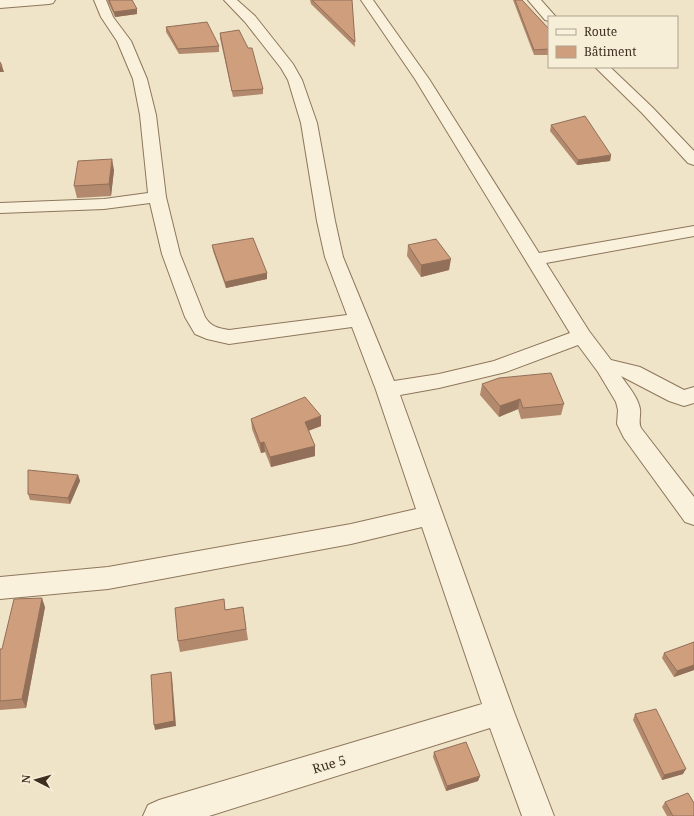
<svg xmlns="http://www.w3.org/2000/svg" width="694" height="816" font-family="'Noto Serif',serif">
<rect width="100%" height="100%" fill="#f0e4c8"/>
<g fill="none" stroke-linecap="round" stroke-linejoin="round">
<defs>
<g id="street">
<path d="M0 0H55L53 3 49 4 0 8Z"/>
<path d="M94 0H106L113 17 131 41 147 79 156 115 166 197 180 254 205 317C211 327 218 328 229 330L347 315 325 257 317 221 301 123 288 80 281 68 245 22 224 0H237L255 16 293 64 302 80 317 123 335 221 343 257 394 381 439 374 494 361 570 333 415 79 361 0H373L429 79 539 253 694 226V236L546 263 589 331 611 360 640 367 684 390 694 387V403L684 406 669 401 621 376C628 386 638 397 640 409 641 415 638 422 641 428L694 497V525L685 522 624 438 617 424 618 410 616 402 598 372 578 345 506 372 439 388 400 395 514 712 554 816H522L490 728 209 816H143L148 805 159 800 482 704 422 527 351 544 108 589 0 599V577L108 567 351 524 416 509 376 390 352 327 229 344 207 339 195 334 185 317 162 254 150 203 104 209 0 213V203L104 199 148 193 140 115 133 79 117 41 101 17Z"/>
<path d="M528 0H541L556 17H549V21L545 20Z"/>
<path d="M595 67H610L652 107 694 151V165L688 163 642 113Z"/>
</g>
</defs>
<use href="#street" stroke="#8d765c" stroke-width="2"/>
<use href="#street" fill="#faf1dc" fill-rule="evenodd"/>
</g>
<g fill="#b2896c">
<path d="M107 0H132L137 9V14L115 17Z"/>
<path d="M310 0H352L355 47 311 4Z"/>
<path d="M513 0H522L549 29V55H534Z"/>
<path d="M166 27 219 46V52L179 54 166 32Z"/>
<path d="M220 33 263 89V94L233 97 220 38Z"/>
<path d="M551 125 611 155 610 161 577 165 550 131Z"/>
<path d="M114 170 111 196 77 198 74 186Z"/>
<path d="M212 245 267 273V279L226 288 213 251Z"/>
<path d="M408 245 449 270 421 277 407 256Z"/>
<path d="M482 384 564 404 561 415 521 419 518 409 499 417 480 395Z"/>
<path d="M321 416V426L308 431 315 446V456L271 467 265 452 261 453 252 429 251 419Z"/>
<path d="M78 475 80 481 70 504 30 500 28 494Z"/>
<path d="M224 599 225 610 243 607 248 640 180 652 178 641Z"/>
<path d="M45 607 26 708 0 710V649H2Z"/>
<path d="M694 642V670L674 677 662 658 664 653Z"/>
<path d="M635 714 683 774 662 780 633 720Z"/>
<path d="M434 752 480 776 478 781 446 791 433 757Z"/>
<path d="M665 802 694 816H667L662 807Z"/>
</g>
<g fill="#916f58">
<path d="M137 9V14L115 17 114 12Z"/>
<path d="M2 66 4 72H0V67Z"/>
<path d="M611 155 610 161 577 165 578 160Z"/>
<path d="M112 159 114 170 111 196 109 184Z"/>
<path d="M451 259 449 270 421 277V265Z"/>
<path d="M267 273V279L226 288 225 282Z"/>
<path d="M520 399 518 409 499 417 500 406Z"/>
<path d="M321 416V426L305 432V422Z"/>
<path d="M264 442 265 452 261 453 260 443Z"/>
<path d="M315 446V456L271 467 270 457Z"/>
<path d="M78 475 80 481 70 504 68 498Z"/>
<path d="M42 598 45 607 26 708 22 699Z"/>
<path d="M694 665V670L674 677 677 671Z"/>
<path d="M171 672 172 677 176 726 155 730 154 725Z"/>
<path d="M686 769 683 774 662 780 664 775Z"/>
<path d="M480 776 478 781 446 791 447 786Z"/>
</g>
<g fill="#cf9f7d" stroke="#916f58">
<path d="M109 0H132L137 9 114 12Z"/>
<path d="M312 0H352L355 42Z"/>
<path d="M515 0H522L549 29V49L534 50Z"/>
<path d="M207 22 219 46 178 49 166 27Z"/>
<path d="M239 30 248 48H252L263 89 232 91 220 33Z"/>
<path d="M0 62 2 66 0 67Z"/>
<path d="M585 116 611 155 578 160 551 125Z"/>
<path d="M112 159 109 184 74 186 78 161Z"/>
<path d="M253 238 267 273 225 282 212 245Z"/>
<path d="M436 239 451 259 421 265 408 245Z"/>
<path d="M551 373 564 404 523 408 520 399 500 406 482 384 499 378Z"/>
<path d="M305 397 321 416 305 422 315 446 270 457 264 442 260 443 251 419Z"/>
<path d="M28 470 78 475 68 498 28 494Z"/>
<path d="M42 598 22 699 0 701V649H2L14 599Z"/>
<path d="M224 599 225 610 243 607 246 629 178 641 175 608Z"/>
<path d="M694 642V665L677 671 664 653Z"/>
<path d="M171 672 174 721 154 725 151 675Z"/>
<path d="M656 709 686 769 664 775 635 714Z"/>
<path d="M466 742 480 776 447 786 434 752Z"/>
<path d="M688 793 694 803V816H673L665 802Z"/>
</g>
<g text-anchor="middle" stroke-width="3" stroke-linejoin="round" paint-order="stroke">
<g font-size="13" fill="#3d2e20" stroke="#f7eed8">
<text transform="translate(329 764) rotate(-17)" y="5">Rue 5</text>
</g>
</g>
<rect x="548" y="16" width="130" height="52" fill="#f7eed8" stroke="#ada18e"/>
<rect x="556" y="29" width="20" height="6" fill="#faf1dc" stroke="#ada18e"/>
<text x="584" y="36" font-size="12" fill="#3d2e20">Route</text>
<rect x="556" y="46" width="20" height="12" fill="#cf9f7d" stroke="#ada18e"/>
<text x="584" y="56" font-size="12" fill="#3d2e20">Bâtiment</text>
<g transform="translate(36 780) rotate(276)" stroke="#f7eed8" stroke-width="3" paint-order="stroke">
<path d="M0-3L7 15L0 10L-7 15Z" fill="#3d2e20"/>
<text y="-6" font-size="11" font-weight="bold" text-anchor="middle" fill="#3d2e20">N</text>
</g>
</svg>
